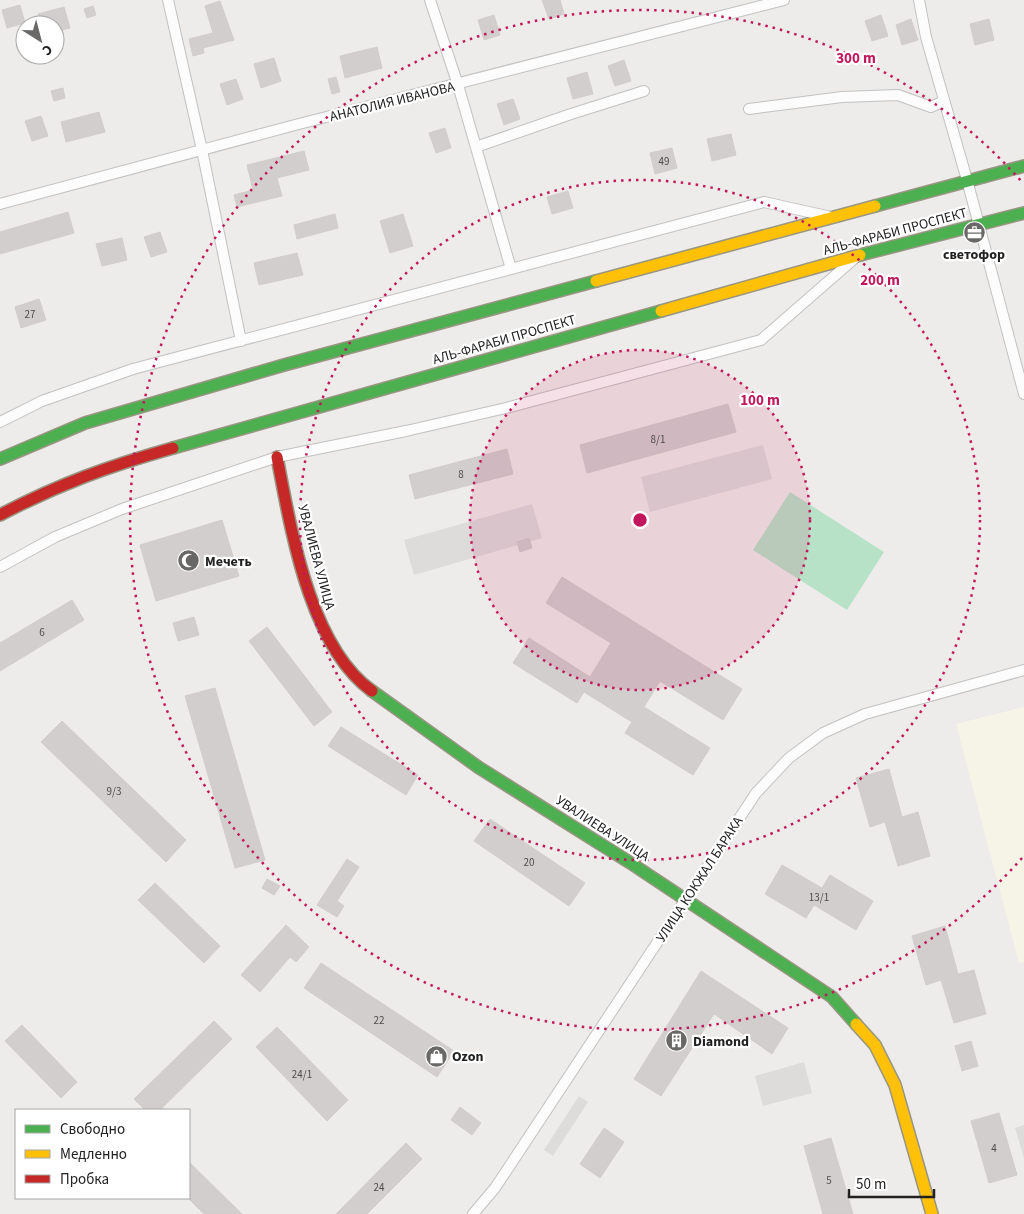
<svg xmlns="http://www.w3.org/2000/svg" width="1024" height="1214" font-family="'Source Sans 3',sans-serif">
<rect width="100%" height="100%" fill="#eeecea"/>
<g fill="#dddcdb">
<path d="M763 445 772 479 650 512 641 477Z"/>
<path d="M532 504 542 538 414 575 404 540Z"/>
<path d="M804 1062 812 1093 763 1106 755 1076Z"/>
<path d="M579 1096 588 1102 553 1156 544 1150Z"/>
<path d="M1024 1125V1158L1015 1128Z"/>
</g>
<path fill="#f6f3e7" d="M1024 707V962L1019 963 956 724Z"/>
<path fill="#b8e2c8" d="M790 492 884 552 847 610 753 550Z"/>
<g fill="#d1cecd" stroke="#d1cdcb">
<path d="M542 0H560L564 14 549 19Z"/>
<path d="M220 1 234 40 203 48 204 53 193 56 189 39 213 33 205 6Z"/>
<path d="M20 5 25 23 7 28 2 10Z"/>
<path d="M93 6 96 15 87 18 84 9Z"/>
<path d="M64 7 70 28 55 32V25H41L38 14Z"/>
<path d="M494 15 500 35 484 40 478 20Z"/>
<path d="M881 15 888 36 872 41 865 21Z"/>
<path d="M911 19 918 40 902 45 896 25Z"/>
<path d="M989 19 994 40 975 45 970 24Z"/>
<path d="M377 47 382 68 345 78 340 56Z"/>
<path d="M274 58 281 81 261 88 254 64Z"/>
<path d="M624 60 631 81 615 86 608 66Z"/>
<path d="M587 72 593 94 573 99 567 78Z"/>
<path d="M336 77 340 92 332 94 328 79Z"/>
<path d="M236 79 243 99 227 105 220 84Z"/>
<path d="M63 88 65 98 54 101 51 91Z"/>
<path d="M513 99 520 119 504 125 497 104Z"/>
<path d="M99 112 105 132 66 142 61 122Z"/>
<path d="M41 116 48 136 32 141 25 121Z"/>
<path d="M445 128 451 148 436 153 429 133Z"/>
<path d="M731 134 736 155 712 161 707 139Z"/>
<path d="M672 148 677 168 655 174 650 153Z"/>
<path d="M304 151 309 170 277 178 282 196 237 207 234 195 253 190 247 165Z"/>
<path d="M568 191 573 208 552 214 547 197Z"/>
<path d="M68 212 74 233 0 254V232Z"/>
<path d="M335 214 338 228 297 239 294 225Z"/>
<path d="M403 214 413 246 390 253 380 221Z"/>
<path d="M160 232 167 252 151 257 144 237Z"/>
<path d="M122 238 127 260 102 266 96 244Z"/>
<path d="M297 253 303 275 259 285 254 263Z"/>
<path d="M39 299 46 320 21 328 15 307Z"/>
<path d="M728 404 736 432 587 473 580 445Z"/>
<path d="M507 449 513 474 415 499 409 475Z"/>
<path d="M222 520 239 576 156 601 140 545Z"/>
<path d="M529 538 532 548 520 552 517 542Z"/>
<path d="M562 577 742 689 723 720 660 681 644 707 710 748 693 775 625 733 632 722 584 692 577 703 513 663 529 638 590 677 611 643 546 603Z"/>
<path d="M72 600 84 620 0 671V643Z"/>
<path d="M194 617 199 635 178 641 173 623Z"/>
<path d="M267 627 332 712 314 726 249 641Z"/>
<path d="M215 688 265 860 235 868 185 696Z"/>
<path d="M62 721 186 840 166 862 41 742Z"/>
<path d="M341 727 418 775 406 795 328 746Z"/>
<path d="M889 769 902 817 918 812 930 856 898 866 885 822 870 827 856 778Z"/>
<path d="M490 819 585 883 569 906 474 841Z"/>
<path d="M347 859 359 867 337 901 344 906 337 917 317 905Z"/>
<path d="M782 865 822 888 830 875 873 901 856 930 814 905 806 918 765 894Z"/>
<path d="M267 879 280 886 274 895 262 888Z"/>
<path d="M155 883 220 946 204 963 138 900Z"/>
<path d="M286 925 309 947 296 962 290 957 260 992 241 975Z"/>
<path d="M945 926 958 974 974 970 986 1014 954 1023 941 980 926 985 912 936Z"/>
<path d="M321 963 454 1051 437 1077 304 988Z"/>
<path d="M701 971 788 1028 772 1054 714 1014 661 1096 634 1079Z"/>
<path d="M214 1021 232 1039 160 1110H145L134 1099Z"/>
<path d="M22 1025 77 1082 61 1098 5 1041Z"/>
<path d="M277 1027 348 1100 327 1121 256 1047Z"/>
<path d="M971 1041 978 1066 962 1071 955 1046Z"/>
<path d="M460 1107 481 1123 472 1135 451 1120Z"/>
<path d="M999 1113 1017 1175 989 1183 971 1121Z"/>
<path d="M604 1128 624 1142 600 1178 580 1164Z"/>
<path d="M831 1138 853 1214H823L804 1146Z"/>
<path d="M406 1143 422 1159 367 1214H336Z"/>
<path d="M189 1162 242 1214H204L189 1199Z"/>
</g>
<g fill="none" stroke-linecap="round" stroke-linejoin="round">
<defs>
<g id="street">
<path d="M168 0 202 150 241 341"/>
<path d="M430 0 458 85 511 269"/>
<path d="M919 0 926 37 967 180 1024 394"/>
<path d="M749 109 842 97 898 95 931 107 944 101"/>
<path d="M476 147 571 114 644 91"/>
<path d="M0 204 295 125 784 0"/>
<path d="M0 422 42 401 133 369 764 202 831 217"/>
<path d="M0 567 55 537 122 509 277 457 406 431 506 408 761 340 855 258"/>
<path d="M473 1214 495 1188 756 793 789 758 823 733 865 714 1024 670"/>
</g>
<g id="fast">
<path d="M875 206 1024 166"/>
<path d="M860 255 1024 213"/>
<path d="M173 448 661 311"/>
<path d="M0 459 85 423 284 365 596 281"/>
<path d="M372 691 478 767 629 862 832 997 856 1024"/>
</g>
<g id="slow">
<path d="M596 281 875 206"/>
<path d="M661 311 860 255"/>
<path d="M856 1024 875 1045 895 1085 932 1214"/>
</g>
<g id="jam">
<path d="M277 457C291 529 309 646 372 691"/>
<path d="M0 515C59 484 109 466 173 448"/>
</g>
</defs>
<use href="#street" stroke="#c2c1c0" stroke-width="12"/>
<use href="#fast" stroke="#989682" stroke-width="14"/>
<use href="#slow" stroke="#989682" stroke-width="14"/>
<use href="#jam" stroke="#989682" stroke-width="14"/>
<use href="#street" stroke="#fcfcfc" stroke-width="10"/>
<use href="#fast" stroke="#4caf50" stroke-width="11"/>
<use href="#slow" stroke="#ffc107" stroke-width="11"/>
<use href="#jam" stroke="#c62828" stroke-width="11"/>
</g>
<circle cx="640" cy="520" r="170" fill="#c2185b" fill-opacity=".12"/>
<g fill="none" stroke="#c2185b" stroke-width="2.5" stroke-dasharray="2.5 5">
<circle cx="640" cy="520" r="170"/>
<circle cx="640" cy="520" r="340"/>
<path d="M1022 858A510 510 0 1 1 1022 182"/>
</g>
<defs>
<symbol id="office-disc" viewBox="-11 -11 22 22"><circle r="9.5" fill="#696867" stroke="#fff"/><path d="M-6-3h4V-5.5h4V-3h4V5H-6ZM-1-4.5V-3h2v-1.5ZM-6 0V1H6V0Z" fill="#fff"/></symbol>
<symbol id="mosque-disc" viewBox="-11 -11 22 22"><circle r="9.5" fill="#696867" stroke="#fff"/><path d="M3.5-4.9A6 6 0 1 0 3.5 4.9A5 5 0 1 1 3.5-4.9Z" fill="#fff"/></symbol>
<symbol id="building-disc" viewBox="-11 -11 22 22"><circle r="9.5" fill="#696867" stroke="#fff"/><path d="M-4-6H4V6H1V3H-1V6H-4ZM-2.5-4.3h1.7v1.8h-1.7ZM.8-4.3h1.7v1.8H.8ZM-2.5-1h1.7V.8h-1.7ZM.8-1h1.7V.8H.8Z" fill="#fff"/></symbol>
<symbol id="shop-disc" viewBox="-11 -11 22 22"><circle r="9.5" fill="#696867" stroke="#fff"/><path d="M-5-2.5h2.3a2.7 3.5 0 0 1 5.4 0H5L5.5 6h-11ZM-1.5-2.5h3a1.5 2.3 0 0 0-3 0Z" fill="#fff"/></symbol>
</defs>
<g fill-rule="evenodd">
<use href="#office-disc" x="962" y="220" width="25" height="25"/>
<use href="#mosque-disc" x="176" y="548" width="25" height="25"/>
<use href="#building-disc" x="664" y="1028" width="25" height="25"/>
<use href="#shop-disc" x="424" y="1044" width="25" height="25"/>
</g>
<g text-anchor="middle" stroke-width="4.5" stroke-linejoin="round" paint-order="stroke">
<g font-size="11" fill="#4d4c4c">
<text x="664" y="165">49</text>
<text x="30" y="318">27</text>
<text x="658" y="443">8/1</text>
<text x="461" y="478">8</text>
<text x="42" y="636">6</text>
<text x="114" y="795">9/3</text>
<text x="529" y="866">20</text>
<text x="819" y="901">13/1</text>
<text x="379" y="1024">22</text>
<text x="302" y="1078">24/1</text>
<text x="994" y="1152">4</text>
<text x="829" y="1184">5</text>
<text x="379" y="1191">24</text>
</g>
<g font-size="14" fill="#212121" stroke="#fff">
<text transform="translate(392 101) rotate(-14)" y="5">АНАТОЛИЯ ИВАНОВА</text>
<text transform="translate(895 231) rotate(-15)" y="5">АЛЬ-ФАРАБИ ПРОСПЕКТ</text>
<text transform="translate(504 339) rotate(-16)" y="5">АЛЬ-ФАРАБИ ПРОСПЕКТ</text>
<text transform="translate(317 557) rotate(75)" y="5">УВАЛИЕВА УЛИЦА</text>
<text transform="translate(603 828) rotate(33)" y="5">УВАЛИЕВА УЛИЦА</text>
<text transform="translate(699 879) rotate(-57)" y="5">УЛИЦА КОКЖАЛ БАРАКА</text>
</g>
<g font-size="14" font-weight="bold" fill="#212121" stroke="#fff" text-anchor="start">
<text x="974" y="259" text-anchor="middle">светофор</text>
<text x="205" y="566">Мечеть</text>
<text x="693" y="1046">Diamond</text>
<text x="452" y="1061">Ozon</text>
</g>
</g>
<circle cx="640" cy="520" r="8" fill="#c2185b" stroke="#fff" stroke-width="2.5"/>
<g font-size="15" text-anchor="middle" font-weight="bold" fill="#c2185b" stroke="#fff" stroke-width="4.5" stroke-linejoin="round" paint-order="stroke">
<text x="856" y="63">300 m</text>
<text x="880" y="285">200 m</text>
<text x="760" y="405">100 m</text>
</g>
<rect x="15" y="1109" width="175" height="90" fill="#ffffff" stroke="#a6a6a6"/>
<rect x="25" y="1125" width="25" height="8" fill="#4caf50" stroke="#a6a6a6"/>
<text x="60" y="1134" font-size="15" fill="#212121">Свободно</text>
<rect x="25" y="1150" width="25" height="8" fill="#ffc107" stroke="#a6a6a6"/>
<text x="60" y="1159" font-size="15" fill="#212121">Медленно</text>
<rect x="25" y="1175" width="25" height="8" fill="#c62828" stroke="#a6a6a6"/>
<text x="60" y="1184" font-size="15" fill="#212121">Пробка</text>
<g transform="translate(40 40) rotate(144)"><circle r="24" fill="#ffffff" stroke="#a6a6a6"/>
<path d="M0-4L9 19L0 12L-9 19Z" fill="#696867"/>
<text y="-8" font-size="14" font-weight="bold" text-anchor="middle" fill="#212121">С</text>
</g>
<path d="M849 1189v8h85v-8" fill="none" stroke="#212121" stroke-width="2.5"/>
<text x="856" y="1189" font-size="15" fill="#212121" stroke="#ffffff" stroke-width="4" paint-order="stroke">50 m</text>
</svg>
